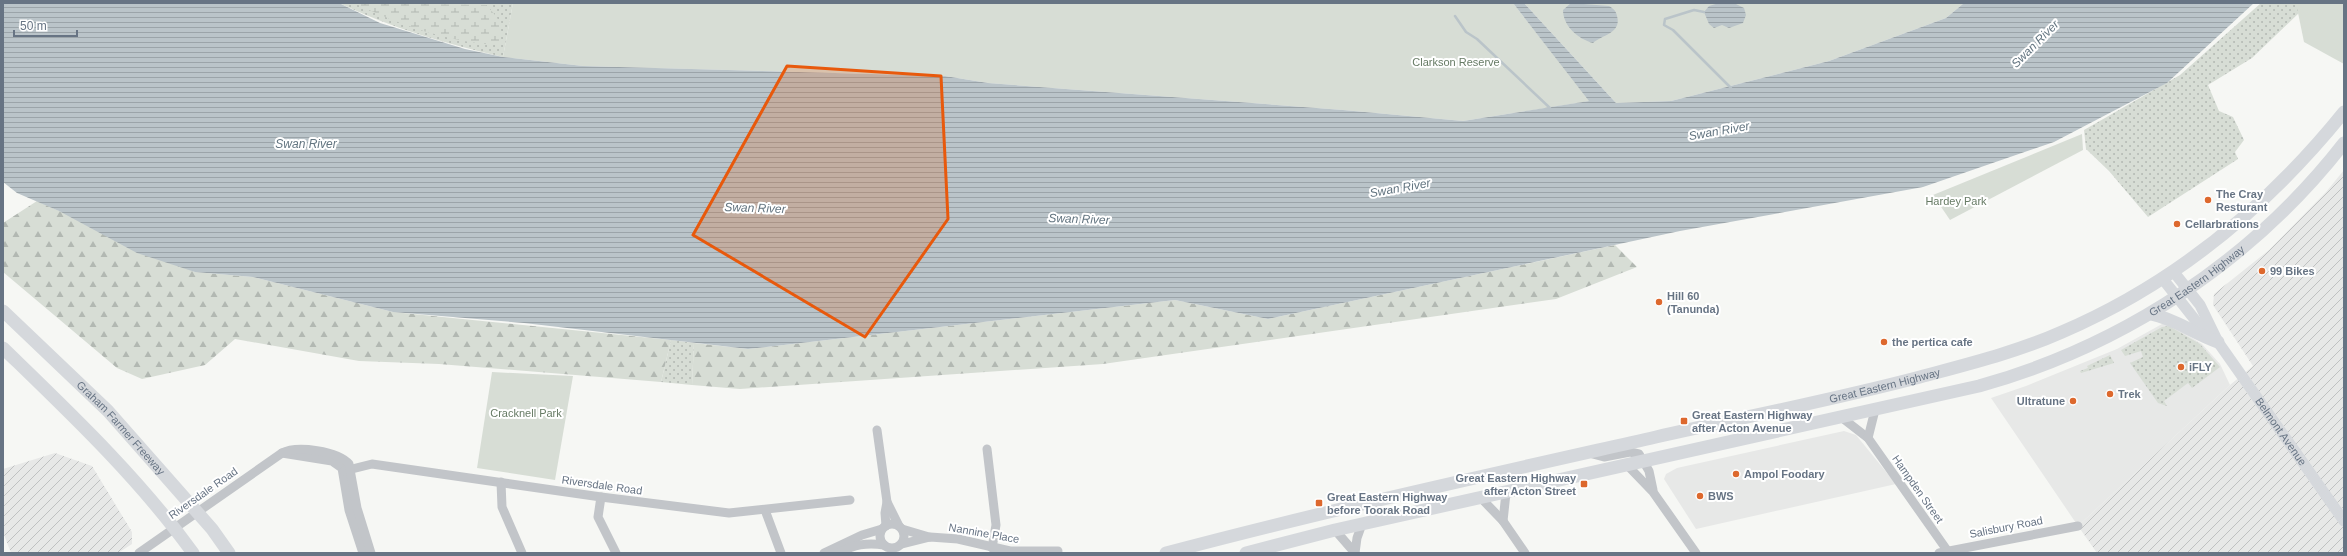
<svg xmlns="http://www.w3.org/2000/svg" width="2347" height="556" font-family="Arial,sans-serif">
<defs>
<pattern id="industrial-furrows" width="10" height="10" patternUnits="userSpaceOnUse"><rect width="10" height="10" fill="#e7e8e7"/><path d="M-1 1l2-2M0 10L10 0M9 11l2-2" fill="none" stroke="#bfc1c1"/></pattern>
<pattern id="grass-dots" width="8" height="8" patternUnits="userSpaceOnUse"><rect width="8" height="8" fill="#d7ddd5"/><path d="M2 2h.1M6 6h.1" fill="none" stroke="#b2b8b2" stroke-width="1.8" stroke-linecap="round"/></pattern>
<pattern id="forest-firs" width="22" height="20" patternUnits="userSpaceOnUse"><rect width="22" height="20" fill="#d7ddd5"/><path d="M5 1l3.5 6h-7zM16 11l3.5 6h-7z" fill="#b2b8b2"/></pattern>
<pattern id="wetland-marsh" width="20" height="14" patternUnits="userSpaceOnUse"><rect width="20" height="14" fill="#d7ddd5"/><path d="M1 5h8M5 5V1M11 12h8M15 12V8" fill="none" stroke="#b2b8b2"/></pattern>
<pattern id="water-rules" width="6" height="5" patternUnits="userSpaceOnUse"><rect width="6" height="5" fill="#bac4c9"/><path d="M0 2.5h6" fill="none" stroke="#9ba4a9"/></pattern>
</defs>
<rect width="100%" height="100%" fill="#f6f7f4"/>
<g fill="#e7e8e7">
<path d="M2162 324H2169L2202 344 2220 364 2230 385 2078 526 1991 398 2026 386 2117 349Z"/>
<path d="M1844 431 1856 435 1896 484 1696 529 1664 479 1666 474 1677 468Z"/>
</g>
<g fill="url(#industrial-furrows)">
<path d="M2344 170V553H2097L2078 526 2230 385 2253 366 2213 305 2214 294 2269 250 2326 192Z"/>
<path d="M55 453 92 466 132 532V544L118 553H11L3 532V469Z"/>
</g>
<g fill="url(#grass-dots)">
<path d="M339 3H513L503 57C446 44 392 28 339 3Z"/>
<path d="M2261 3H2297L2300 12 2252 58 2208 85 2219 111 2233 117 2244 140 2235 152 2238 159 2148 217 2109 171 2086 149 2084 130 2180 75Z"/>
<path d="M2169 326 2200 344 2220 367 2192 388 2188 383 2164 401 2167 406 2158 403 2130 363 2143 357 2141 351 2125 356 2121 350 2162 327Z"/>
<path d="M671 340 694 343 692 385 661 382Z"/>
<path d="M2110 355 2114 363 2081 373 2080 371 2088 368 2087 366Z"/>
</g>
<g fill="url(#forest-firs)">
<path d="M37 201 195 272 253 277 393 312 671 340 661 382 439 364 359 361 235 339 205 365 142 379 117 368 3 272V223Z"/>
<path d="M1615 245 1637 267 1556 299 1103 364 740 389 692 385 694 343 748 349 1175 300 1268 319Z"/>
</g>
<path fill="url(#wetland-marsh)" d="M354 3 486 5C501 20 502 24 499 45 449 43 398 24 354 3Z"/>
<g fill="#d7ddd5">
<path d="M513 3H1513L1590 101 1463 121 1343 110 988 83 945 76 583 66 503 57Z"/>
<path d="M1524 3H1964L1946 18 1829 61 1671 101 1616 103Z"/>
<path d="M2296 3H2344V64L2304 42Z"/>
<path d="M2082 134 2083 150 1950 220 1933 195Z"/>
<path d="M492 372 573 376 555 480 477 468Z"/>
</g>
<g fill="url(#water-rules)">
<path d="M3 3H339L380 23 465 49 503 57 583 66 945 76 988 83 1343 110 1463 121 1589 101 1513 3H1524L1616 103 1671 101 1829 61 1946 18 1964 3H2254L2167 83 2054 142 1923 187 1680 231 1268 319 1175 300 748 349 524 323 393 312 253 277 195 272 137 253 59 211 17 193 3 182Z"/>
<path d="M1571 3 1609 6C1614 9 1616 11 1617 16 1622 33 1602 35 1593 43 1578 39 1563 26 1563 10Z"/>
<path d="M1719 3H1734L1744 8 1746 15 1743 23 1729 28 1722 25 1714 28 1709 24 1704 12 1709 6Z"/>
</g>
<g fill="none" stroke-linecap="round" stroke-linejoin="round">
<g stroke="#bac4c9" stroke-width="2.5">
<path d="M1704 12 1694 10 1665 19 1664 25 1673 30 1731 88"/>
<path d="M1455 16 1466 32 1477 39 1550 108"/>
</g>
<g stroke="#c2c5c9" stroke-width="9">
<path d="M1841 417 1868 438 1949 553"/>
<path d="M877 430 887 502 885 513 886 526"/>
<path d="M1868 438 1875 410"/>
<path d="M987 449 996 525 992 548"/>
<path d="M282 453 332 461 342 468 349 510 363 553"/>
<path d="M1589 453 1604 457 1630 452 1639 454 1649 471 1653 490"/>
<path d="M1627 465 1653 492 1696 553"/>
<path d="M344 471 372 464 601 497 729 513 850 500"/>
<path d="M501 482 502 507 522 553"/>
<path d="M601 497 598 517 616 553"/>
<path d="M1480 497 1503 521 1525 553"/>
<path d="M887 502 899 526"/>
<path d="M765 510 781 553"/>
<path d="M1503 521 1506 493"/>
<circle cx="892" cy="536" r="12"/>
<path d="M902 529 929 537"/>
<path d="M1335 530 1355 553"/>
<path d="M902 544 930 537 958 539 1010 551H1058"/>
<path d="M139 553 282 453C297 445 338 451 349 464L357 508 371 553"/>
<path d="M824 553 862 535 882 529"/>
<path d="M838 553C854 545 866 542 884 545"/>
<path d="M1355 553 1357 538 1362 524"/>
<path d="M1939 553 2078 526"/>
</g>
<g stroke="#d5d8dc" stroke-width="11">
<path id="s1" d="M2173 271 2200 305 2218 342 2344 521"/>
<path d="M2162 278 2207 335 2213 339"/>
</g>
<g stroke="#d5d8dc" stroke-width="13">
<path id="s2" d="M3 311 108 411 212 529 229 553"/>
<path d="M2151 314C2176 319 2194 334 2218 342"/>
<path d="M3 348C70 413 138 477 193 553"/>
<path id="s3" d="M1166 553C1328 510 1492 474 1656 437 1744 417 1833 400 1920 377 1968 364 2017 352 2062 332 2174 284 2268 206 2344 112"/>
<path id="s4" d="M1246 553 1335 530 1979 386C2123 346 2252 261 2344 143"/>
</g>
</g>
<path fill="#e8590c" fill-opacity="0.2" stroke="#e8590c" stroke-width="3" stroke-linejoin="round" d="M787 66 941 76 948 219 865 337 693 235Z"/>
<g fill="#dd682d" stroke="#fff" stroke-width="1.5">
<circle cx="2208" cy="200" r="4"/>
<circle cx="2177" cy="224" r="4"/>
<circle cx="2262" cy="271" r="4"/>
<circle cx="1659" cy="302" r="4"/>
<circle cx="1884" cy="342" r="4"/>
<circle cx="2181" cy="367" r="4"/>
<circle cx="2110" cy="394" r="4"/>
<circle cx="2073" cy="401" r="4"/>
<rect x="1680" y="417" width="8" height="8" rx="2"/>
<circle cx="1736" cy="474" r="4"/>
<rect x="1580" y="480" width="8" height="8" rx="2"/>
<circle cx="1700" cy="496" r="4"/>
<rect x="1315" y="499" width="8" height="8" rx="2"/>
</g>
<g text-anchor="middle" stroke-width="4" stroke-linejoin="round" paint-order="stroke">
<g font-size="11" fill="#677b65" stroke="#fff">
<text x="1456" y="66">Clarkson Reserve</text>
<text x="1956" y="205">Hardey Park</text>
<text x="526" y="417">Cracknell Park</text>
</g>
<g font-size="11" font-weight="bold" fill="#677484" stroke="#fff" text-anchor="start">
<text x="2216" y="198">The Cray<tspan x="2216" dy="13">Resturant</tspan></text>
<text x="2185" y="228">Cellarbrations</text>
<text x="2270" y="275">99 Bikes</text>
<text x="1667" y="300">Hill 60<tspan x="1667" dy="13">(Tanunda)</tspan></text>
<text x="1892" y="346">the pertica cafe</text>
<text x="2189" y="371">iFLY</text>
<text x="2118" y="398">Trek</text>
<text x="2065" y="405" text-anchor="end">Ultratune</text>
<text x="1692" y="419">Great Eastern Highway<tspan x="1692" dy="13">after Acton Avenue</tspan></text>
<text x="1744" y="478">Ampol Foodary</text>
<text x="1576" y="482" text-anchor="end">Great Eastern Highway<tspan x="1576" dy="13">after Acton Street</tspan></text>
<text x="1708" y="500">BWS</text>
<text x="1327" y="501">Great Eastern Highway<tspan x="1327" dy="13">before Toorak Road</tspan></text>
</g>
<g font-size="11" fill="#677484" stroke="#fff">
<text dy="4" stroke="none"><textPath href="#s4" startOffset="995">Great Eastern Highway</textPath></text>
<text dy="4" stroke="none"><textPath href="#s3" startOffset="738">Great Eastern Highway</textPath></text>
<text dy="4" stroke="none"><textPath href="#s2" startOffset="166">Graham Farmer Freeway</textPath></text>
<text dy="4" stroke="none"><textPath href="#s1" startOffset="194">Belmont Avenue</textPath></text>
<text transform="translate(602 485) rotate(8)" y="4">Riversdale Road</text>
<text transform="translate(1918 489) rotate(55)" y="4">Hampden Street</text>
<text transform="translate(203 493) rotate(-35)" y="4">Riversdale Road</text>
<text transform="translate(2006 527) rotate(-11)" y="4">Salisbury Road</text>
<text transform="translate(984 533) rotate(10)" y="4">Nannine Place</text>
</g>
<g font-size="12" font-style="italic" fill="#637580" stroke="#fff">
<text transform="translate(2035 44) rotate(-45)" y="4">Swan River</text>
<text transform="translate(1719 131) rotate(-10)" y="4">Swan River</text>
<text x="306" y="148">Swan River</text>
<text transform="translate(1400 188) rotate(-10)" y="4">Swan River</text>
<text transform="translate(755 208) rotate(2)" y="4">Swan River</text>
<text transform="translate(1079 219) rotate(2)" y="4">Swan River</text>
</g>
</g>
<rect width="2347" height="556" fill="none" stroke="#677484" stroke-width="8"/>
<path d="M14 30v6h63v-6" fill="none" stroke="#677484" stroke-width="2"/>
<text x="20" y="30" font-size="12" fill="#677484" stroke="#ffffff" stroke-width="3" paint-order="stroke">50 m</text>
</svg>
